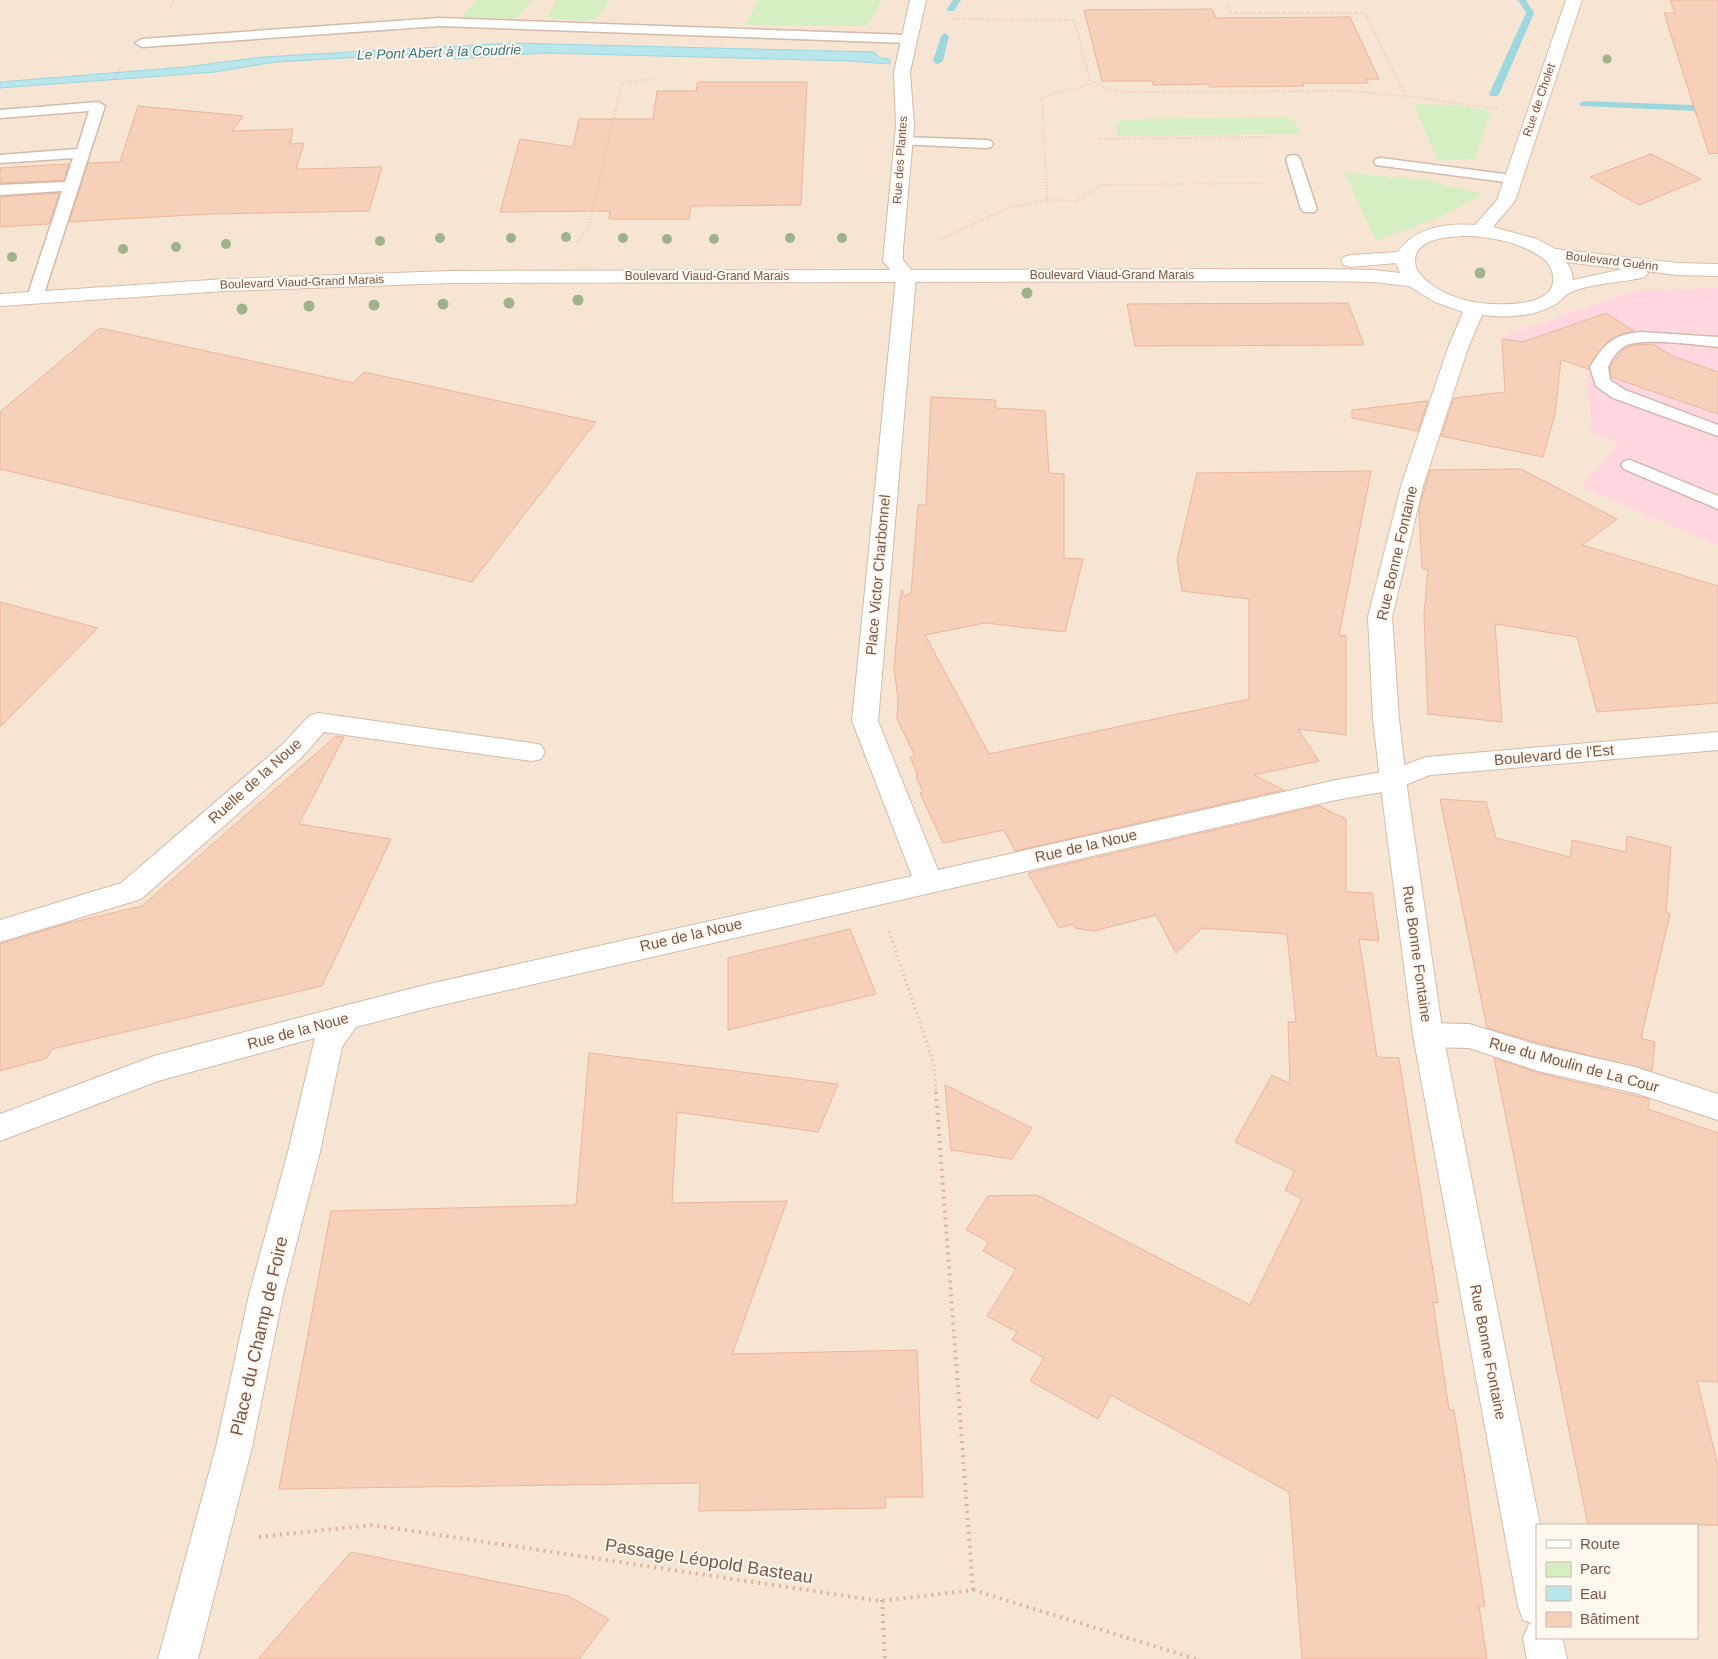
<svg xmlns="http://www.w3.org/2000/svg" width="1718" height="1659" font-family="Arial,sans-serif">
<rect width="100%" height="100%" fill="#fff4e6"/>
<path fill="#f7e5d3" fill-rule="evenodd" d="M0 0H1718V1659H0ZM1537 1525H1697V1638H1537Z"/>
<path fill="#fed8de" d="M1718 288V546L1580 486 1620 444 1592 433 1584 356 1499 338 1635 290Z"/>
<g fill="#d6efc2">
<path d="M477 0H532L516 19 462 17Z"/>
<path d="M557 0H610L596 18 589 21 549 19 547 16Z"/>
<path d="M759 0H882L867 26 745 25Z"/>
<path d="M1414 104 1455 105 1491 111 1475 159 1437 160Z"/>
<path d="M1286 117 1295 121 1301 134 1118 136 1116 124 1125 119Z"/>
<path d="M1344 172 1428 181 1483 194 1440 217 1376 241Z"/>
</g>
<path fill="#b8e6eb" stroke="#9cd7de" d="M511 43 874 52 880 58 890 59V64L849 61 546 53 454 59 457 54 433 53 275 62 215 72 0 88V82L185 67 263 57Z"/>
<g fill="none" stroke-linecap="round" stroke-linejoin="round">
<g fill="#9cd7de" fill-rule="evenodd">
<path d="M953 0H961L954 11H948L947 9Z"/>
<path d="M1518 0H1526L1534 13 1499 94 1497 96H1491L1489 94 1526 13Z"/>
<path d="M945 33 949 36 943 61 938 64 935 63 933 61 941 36Z"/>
<path d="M1584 101 1718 106V112L1581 106 1579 104Z"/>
</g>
</g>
<g fill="#f7d0ba" stroke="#ecb599">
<path d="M1670 0H1718V153L1709 154 1664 13H1675Z"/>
<path d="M1212 9 1216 18 1350 17 1379 79H1366L1368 83H1303L1304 86 1209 87V84L1153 85 1152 81H1102L1084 10Z"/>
<path d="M698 82H807L801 205 691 206 689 219H609L610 211 500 212 520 139 573 147 579 119H653L657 91H696Z"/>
<path d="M138 106 243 116 232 131 293 129 290 144 304 143 296 169 382 167 369 211 209 214 69 222 88 163 120 162Z"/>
<path d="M1651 154 1701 179 1639 205 1590 177Z"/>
<path d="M69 164 64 180 0 183V168Z"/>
<path d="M59 193 49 224 0 227V197Z"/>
<path d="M1348 303 1364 345 1135 346 1127 304Z"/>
<path d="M1606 313 1634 331 1622 334 1609 340 1594 358 1589 369 1561 360 1555 414 1543 457 1441 436 1454 398 1505 392 1502 339 1523 342Z"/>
<path d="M100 328 353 383 364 372 596 422 472 582 0 469V412Z"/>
<path d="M1653 344 1672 356 1718 372V414L1611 377 1610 367 1623 350 1633 345Z"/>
<path d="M931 397 995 400 996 408 1045 411 1049 473 1064 474V558L1083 559 1065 632 985 623 925 635 989 754 1249 699V599L1182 591 1177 560 1197 473 1371 471 1339 635 1346 636V735L1298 729 1319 761 1254 775 1284 790 1015 851 1004 830 943 843 920 793 923 792 916 776H918L910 757 915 756 897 719 898 698 894 668 900 598 902 590 905 596 911 593 918 505H926Z"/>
<path d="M1428 401 1418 431 1352 418V410Z"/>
<path d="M1521 469 1617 519 1582 545 1718 586V703L1597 712 1577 637 1495 624 1502 722 1428 714 1424 616 1428 570 1422 568 1419 509 1430 470Z"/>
<path d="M0 602 98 628 0 727Z"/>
<path d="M336 736 344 737 299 824 391 839 322 986 52 1049 47 1058 0 1071V944L65 924 142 906Z"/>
<path d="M1440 799 1486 802 1496 838 1570 857 1572 840 1626 852 1627 836 1671 847 1666 913 1670 914 1641 1038 1655 1042 1652 1071 1538 1043 1487 1028Z"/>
<path d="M1319 806 1346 819V892L1372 893 1379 941 1359 939 1377 1057 1399 1058 1438 1303 1433 1302 1449 1410H1454L1485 1606H1479L1487 1659H1302L1289 1492 1111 1395 1098 1419 1030 1381 1044 1358 1012 1340 1017 1332 987 1316 1016 1269 983 1251 989 1242 966 1230 988 1196 1037 1195 1250 1305 1302 1199 1285 1190 1295 1171 1235 1142 1272 1075 1290 1084 1288 1022H1296L1287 934 1202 928 1176 953 1156 915 1094 931 1075 928 1073 924 1059 928 1028 873Z"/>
<path d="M850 929 876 994 728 1030V958Z"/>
<path d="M589 1053 838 1084 818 1132 677 1112 672 1203 787 1201 732 1354 917 1350 923 1497H885L886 1508 699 1511 700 1483 279 1489 331 1211 576 1205Z"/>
<path d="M1494 1058 1538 1073 1649 1099 1648 1109 1718 1133V1382L1697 1381 1718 1466V1525H1588Z"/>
<path d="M945 1085 1032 1128 1012 1159 951 1150Z"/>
<path d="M351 1552 568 1596 609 1619 579 1659H258Z"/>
</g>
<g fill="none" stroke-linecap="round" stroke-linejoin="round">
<defs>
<g id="lane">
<path d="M439 18 909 35 916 39 909 43 439 26 142 47 135 43 142 39Z"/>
<path d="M98 102 105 106 43 297 41 300H29L27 297 62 191 0 195V185L65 182 73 158 0 163V155L77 149 89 111 0 118V110Z"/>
<path d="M903 137 986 140 991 141 993 144 991 147 986 148 898 144 896 141 898 138Z"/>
<path d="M1293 155 1298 156 1300 159 1317 209 1314 212H1304L1301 209 1286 159 1288 156Z"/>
<path d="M1381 158 1512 175 1517 176 1519 179 1517 182 1512 183 1376 165 1374 162 1376 159Z"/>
<path d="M1641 332 1718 337V347C1698 345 1641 337 1625 346 1616 351 1612 359 1608 367L1610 380 1625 390 1718 425V436L1613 398 1596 386 1590 367C1605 343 1612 335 1641 332Z"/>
<path d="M1630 460 1718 496V509L1624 469 1621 465 1624 461Z"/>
</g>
<g id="street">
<path d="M910 0H926L910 72 914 126 903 249V260L916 276 878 721 938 870 1336 780 1388 771 1426 757 1718 732V750L1430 775 1393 790 1336 800 429 1008 356 1027 342 1047 320 1152 283 1295 252 1447 198 1659H158L216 1447 249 1295 288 1152 315 1038 158 1081 0 1141V1114L154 1056 347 1005 429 984 912 876 852 721 896 277 883 261 896 126 894 72Z"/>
<path d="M318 713 532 743 541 745 545 752 541 759 532 761 324 732 301 758 141 899 0 942V920L121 883 283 744 309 716Z"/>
<path d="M1428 1023 1469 1024 1538 1045 1635 1067 1718 1094V1120L1635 1093 1538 1071 1469 1048 1428 1047 1417 1044 1413 1035 1417 1026Z"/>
</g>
<path id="secondary" d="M1566 0H1582L1515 201 1493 227 1537 239 1555 249 1677 263 1718 264V276L1677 275 1647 271 1648 273 1645 277C1623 283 1589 283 1569 293 1564 296 1560 302 1554 305 1533 317 1505 318 1482 315L1468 348 1423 486 1392 617 1399 719 1406 780 1443 1035 1540 1525H1537V1638H1562L1567 1659H1527L1523 1638 1529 1624 1532 1623 1523 1620 1518 1606 1413 1035 1380 780 1373 719 1368 617 1401 486 1448 348 1463 312 1435 302 1409 286 1374 282 1319 281 450 283 225 291 0 306V294L225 279 450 271 1319 269 1374 270 1400 273 1396 263 1351 267 1344 265 1341 261 1344 257 1351 255 1398 252C1415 227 1447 223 1475 225L1497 200ZM1470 236C1497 238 1523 243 1545 260 1549 264 1553 271 1553 277 1558 310 1487 306 1469 301 1452 297 1433 289 1422 276 1418 273 1416 268 1415 263 1413 237 1453 236 1470 236ZM1566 262 1623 269 1573 280 1571 269Z"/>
</defs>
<use href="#lane" stroke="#d3baaa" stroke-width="3"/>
<use href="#street" stroke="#d3baaa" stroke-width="2"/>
<use href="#secondary" stroke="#d9bca9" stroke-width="2"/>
<g stroke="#ddb39d" stroke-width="2" stroke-dasharray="0.5 2.5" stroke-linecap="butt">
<path d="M1228 6 1229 13H1365L1405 96 1499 109"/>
<path d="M168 9 175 0"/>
<path d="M950 19 1074 20 1090 80 1109 90 1126 92 1352 91 1405 96"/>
<path d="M115 79 121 67"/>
<path d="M1098 139 1268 137"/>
<path d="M1047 200 1078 201 1100 185 1265 183"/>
<path d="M940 240 1007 208 1047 200 1042 97 1094 83"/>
<path d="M577 243 589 225 622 83 654 78"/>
</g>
<path stroke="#ddb39d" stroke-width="3" stroke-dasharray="1 4" stroke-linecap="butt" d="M889 932 934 1064 936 1093"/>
<g stroke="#ddb39d" stroke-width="4" stroke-dasharray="2 5" stroke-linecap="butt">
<path d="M936 1092 973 1590"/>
<path d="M259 1537 372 1525 880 1601 973 1590 1196 1659"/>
<path d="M882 1600 885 1659"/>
</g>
<use href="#lane" fill="#fff" fill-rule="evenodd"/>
<use href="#street" fill="#fff" fill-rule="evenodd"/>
<use href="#secondary" fill="#fff" fill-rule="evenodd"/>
</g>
<g fill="#9fb388">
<circle cx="1607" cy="59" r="4.5"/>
<circle cx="566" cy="237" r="5"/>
<circle cx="440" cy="238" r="5"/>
<circle cx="511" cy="238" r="5"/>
<circle cx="623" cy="238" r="5"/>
<circle cx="790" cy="238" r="5"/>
<circle cx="842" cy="238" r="5"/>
<circle cx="667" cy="239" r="5"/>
<circle cx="714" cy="239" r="5"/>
<circle cx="380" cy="241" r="5"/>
<circle cx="226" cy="244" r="5"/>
<circle cx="176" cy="247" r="5"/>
<circle cx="123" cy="249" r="5"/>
<circle cx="12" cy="257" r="5"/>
<circle cx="1480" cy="273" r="5.5"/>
<circle cx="1027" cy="293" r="5.5"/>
<circle cx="578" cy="300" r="5.5"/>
<circle cx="509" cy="303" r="5.5"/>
<circle cx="443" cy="304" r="5.5"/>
<circle cx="374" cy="305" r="5.5"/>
<circle cx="309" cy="306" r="5.5"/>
<circle cx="242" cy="309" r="5.5"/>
</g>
<g text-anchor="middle" stroke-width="4" stroke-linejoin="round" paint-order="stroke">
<g font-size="12" fill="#7c5747" stroke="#fff8ef">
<text transform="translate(1539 100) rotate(-71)" y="4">Rue de Cholet</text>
<text transform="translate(900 160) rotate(-86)" y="4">Rue des Plantes</text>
<text transform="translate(1612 261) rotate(7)" y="4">Boulevard Guérin</text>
<text x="1112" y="279">Boulevard Viaud-Grand Marais</text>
<text x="707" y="280">Boulevard Viaud-Grand Marais</text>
<text transform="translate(302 282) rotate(-2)" y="4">Boulevard Viaud-Grand Marais</text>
</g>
<g font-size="14" font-style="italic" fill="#387982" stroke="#fff8ef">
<text transform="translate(439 52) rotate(-2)" y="5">Le Pont Abert à la Coudrie</text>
</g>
<g font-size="15" fill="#7c5747" stroke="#fff8ef">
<text transform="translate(1397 553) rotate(-77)" y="5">Rue Bonne Fontaine</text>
<text transform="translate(878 575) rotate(-85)" y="5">Place Victor Charbonnel</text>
<text transform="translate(1554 755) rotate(-5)" y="5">Boulevard de l'Est</text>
<text transform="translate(255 781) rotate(-42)" y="5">Ruelle de la Noue</text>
<text transform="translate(1086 846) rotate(-13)" y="5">Rue de la Noue</text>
<text transform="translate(691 935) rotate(-13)" y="5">Rue de la Noue</text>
<text transform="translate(1417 954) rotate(82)" y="5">Rue Bonne Fontaine</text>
<text transform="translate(298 1031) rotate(-15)" y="5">Rue de la Noue</text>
<text transform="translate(1574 1065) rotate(15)" y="5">Rue du Moulin de La Cour</text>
<text transform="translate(1488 1352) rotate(79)" y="5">Rue Bonne Fontaine</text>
</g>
<g font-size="18" fill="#7c5747" stroke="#fff8ef">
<text transform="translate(259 1336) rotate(-77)" y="6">Place du Champ de Foire</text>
<text transform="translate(709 1561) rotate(9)" y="6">Passage Léopold Basteau</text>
</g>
</g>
<rect x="1536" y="1524" width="162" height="115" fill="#fff8ef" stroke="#cbb8ac"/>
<rect x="1546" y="1540" width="25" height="8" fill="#ffffff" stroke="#cbb8ac"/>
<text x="1580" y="1549" font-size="15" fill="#7c5747">Route</text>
<rect x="1546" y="1562" width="25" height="15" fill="#d6efc2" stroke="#cbb8ac"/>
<text x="1580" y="1574" font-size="15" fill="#7c5747">Parc</text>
<rect x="1546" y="1586" width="25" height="15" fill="#b8e6eb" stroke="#cbb8ac"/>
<text x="1580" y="1599" font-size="15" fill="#7c5747">Eau</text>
<rect x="1546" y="1612" width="25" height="15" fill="#f7d0ba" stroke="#cbb8ac"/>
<text x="1580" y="1624" font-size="15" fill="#7c5747">Bâtiment</text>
</svg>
